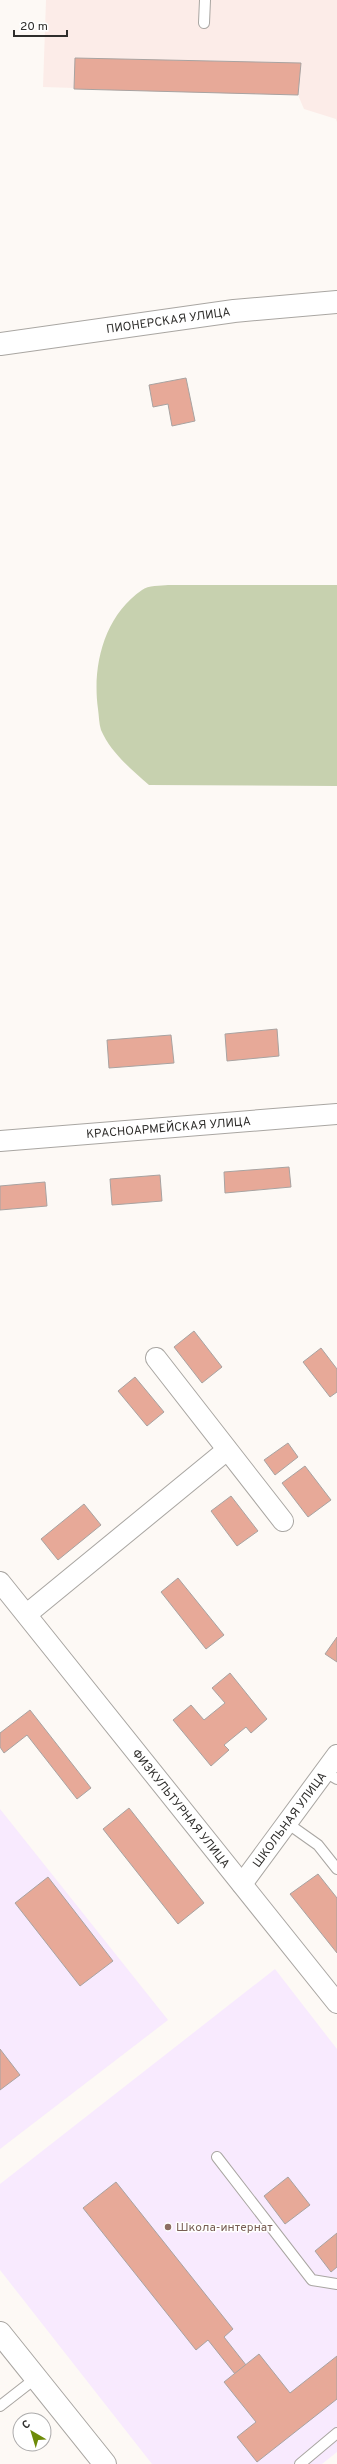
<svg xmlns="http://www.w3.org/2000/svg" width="337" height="2464" font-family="Overpass,sans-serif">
<rect width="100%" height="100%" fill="#fdf9f5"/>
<path fill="#fcece8" d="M46 0H337V122L336 119 304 109 298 95 43 87Z"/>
<g fill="#f8eafe">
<path d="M0 1809 168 2020 0 2149Z"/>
<path d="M275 1969 337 2049V2452L322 2464H152L0 2270V2184Z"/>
</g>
<path fill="#c7d1af" d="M168 585H337V786L149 785C131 769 111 753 101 730 99 724 99 716 98 709 92 666 104 616 142 590 148 585 161 586 168 585Z"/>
<g fill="#e7a998" stroke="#a8a3a1">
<path d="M75 58 301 63 298 95 74 89Z"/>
<path d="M186 378 195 421 172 426 168 404 153 407 149 385Z"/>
<path d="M277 1029 279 1056 227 1061 225 1034Z"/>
<path d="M171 1035 174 1063 109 1068 107 1040Z"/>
<path d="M289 1167 291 1187 225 1193 224 1172Z"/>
<path d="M160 1175 162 1201 112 1205 110 1179Z"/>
<path d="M45 1182 47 1206 0 1210V1186Z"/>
<path d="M194 1331 222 1367 202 1383 174 1347Z"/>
<path d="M321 1348 337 1369V1392L330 1397 303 1362Z"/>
<path d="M135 1377 164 1412 147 1426 118 1391Z"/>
<path d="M288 1443 298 1457 275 1475 264 1460Z"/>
<path d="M305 1466 331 1500 308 1517 282 1483Z"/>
<path d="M231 1496 258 1531 237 1546 211 1511Z"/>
<path d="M84 1504 101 1525 58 1560 41 1539Z"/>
<path d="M178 1578 224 1635 206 1649 161 1592Z"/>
<path d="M337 1637V1662L325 1654Z"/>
<path d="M230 1673 267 1719 251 1733 246 1727 224 1745 229 1750 211 1766 173 1720 191 1705 204 1720 225 1703 212 1688Z"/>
<path d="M30 1710 91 1788 77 1799 27 1735 4 1753 0 1747V1733Z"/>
<path d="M129 1808 204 1903 178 1924 103 1829Z"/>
<path d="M318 1874 337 1898V1953L290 1894Z"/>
<path d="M48 1877 113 1961 80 1986 15 1903Z"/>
<path d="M0 2049 20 2075 0 2090Z"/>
<path d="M288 2177 310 2205 285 2224 264 2196Z"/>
<path d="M116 2182 233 2329 224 2337 246 2365 235 2374 208 2340 196 2350 83 2208Z"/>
<path d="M337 2233V2267L331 2272 315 2251Z"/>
<path d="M259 2354 290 2393 337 2356V2399L257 2462 237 2437 256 2422 224 2382Z"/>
</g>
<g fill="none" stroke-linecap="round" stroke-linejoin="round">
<defs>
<g id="service">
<path d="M204 23 205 0"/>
<path d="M325 1772 337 1779"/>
<path d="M287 1823 318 1845 337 1869"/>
<path d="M217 2157 312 2280 337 2284"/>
<path d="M0 2406 36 2378"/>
<path d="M300 2464 337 2433"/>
</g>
<g id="minor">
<path id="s1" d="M0 1141 337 1114"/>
<path d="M156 1358 283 1521"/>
<path id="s2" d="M0 1582 337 2003"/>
<path d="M27 1614 227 1450"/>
<path id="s3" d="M242 1884 337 1755"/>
</g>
<g id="secondary">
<path id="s4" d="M0 344 234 311 337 302"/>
<path d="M0 2333 105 2464"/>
</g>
</defs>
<use href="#service" stroke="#a9a6a2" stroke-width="12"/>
<use href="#minor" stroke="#a9a6a2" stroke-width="22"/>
<use href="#secondary" stroke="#a9a6a2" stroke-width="24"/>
<use href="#service" stroke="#fff" stroke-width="10"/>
<use href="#minor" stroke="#fff" stroke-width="20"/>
<use href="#secondary" stroke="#fff" stroke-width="22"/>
</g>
<circle fill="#8d6e63" stroke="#fff" stroke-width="1.5" cx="168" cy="2227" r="4"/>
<g text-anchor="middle" stroke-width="3" stroke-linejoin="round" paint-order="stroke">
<g font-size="12" fill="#2f2e2c" stroke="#fff">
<text dy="4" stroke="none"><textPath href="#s4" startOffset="170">ПИОНЕРСКАЯ УЛИЦА</textPath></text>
<text dy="4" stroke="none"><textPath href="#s1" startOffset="169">КРАСНОАРМЕЙСКАЯ УЛИЦА</textPath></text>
<text dy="4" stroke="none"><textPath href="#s2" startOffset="290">ФИЗКУЛЬТУРНАЯ УЛИЦА</textPath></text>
<text dy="4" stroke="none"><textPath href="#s3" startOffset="80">ШКОЛЬНАЯ УЛИЦА</textPath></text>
</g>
<g font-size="12" fill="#785e54" stroke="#fff" text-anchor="start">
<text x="176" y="2231">Школа-интернат</text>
</g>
</g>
<g transform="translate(32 2432) rotate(322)"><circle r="19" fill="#ffffff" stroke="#acabab"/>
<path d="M0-3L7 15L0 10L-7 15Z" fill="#6d8b08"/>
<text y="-6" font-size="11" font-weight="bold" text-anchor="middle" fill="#2f2e2c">С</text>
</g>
<path d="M14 30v6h53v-6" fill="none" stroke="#2f2e2c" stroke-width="2"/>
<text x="20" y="30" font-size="12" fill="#2f2e2c" stroke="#ffffff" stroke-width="3" paint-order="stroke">20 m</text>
</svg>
